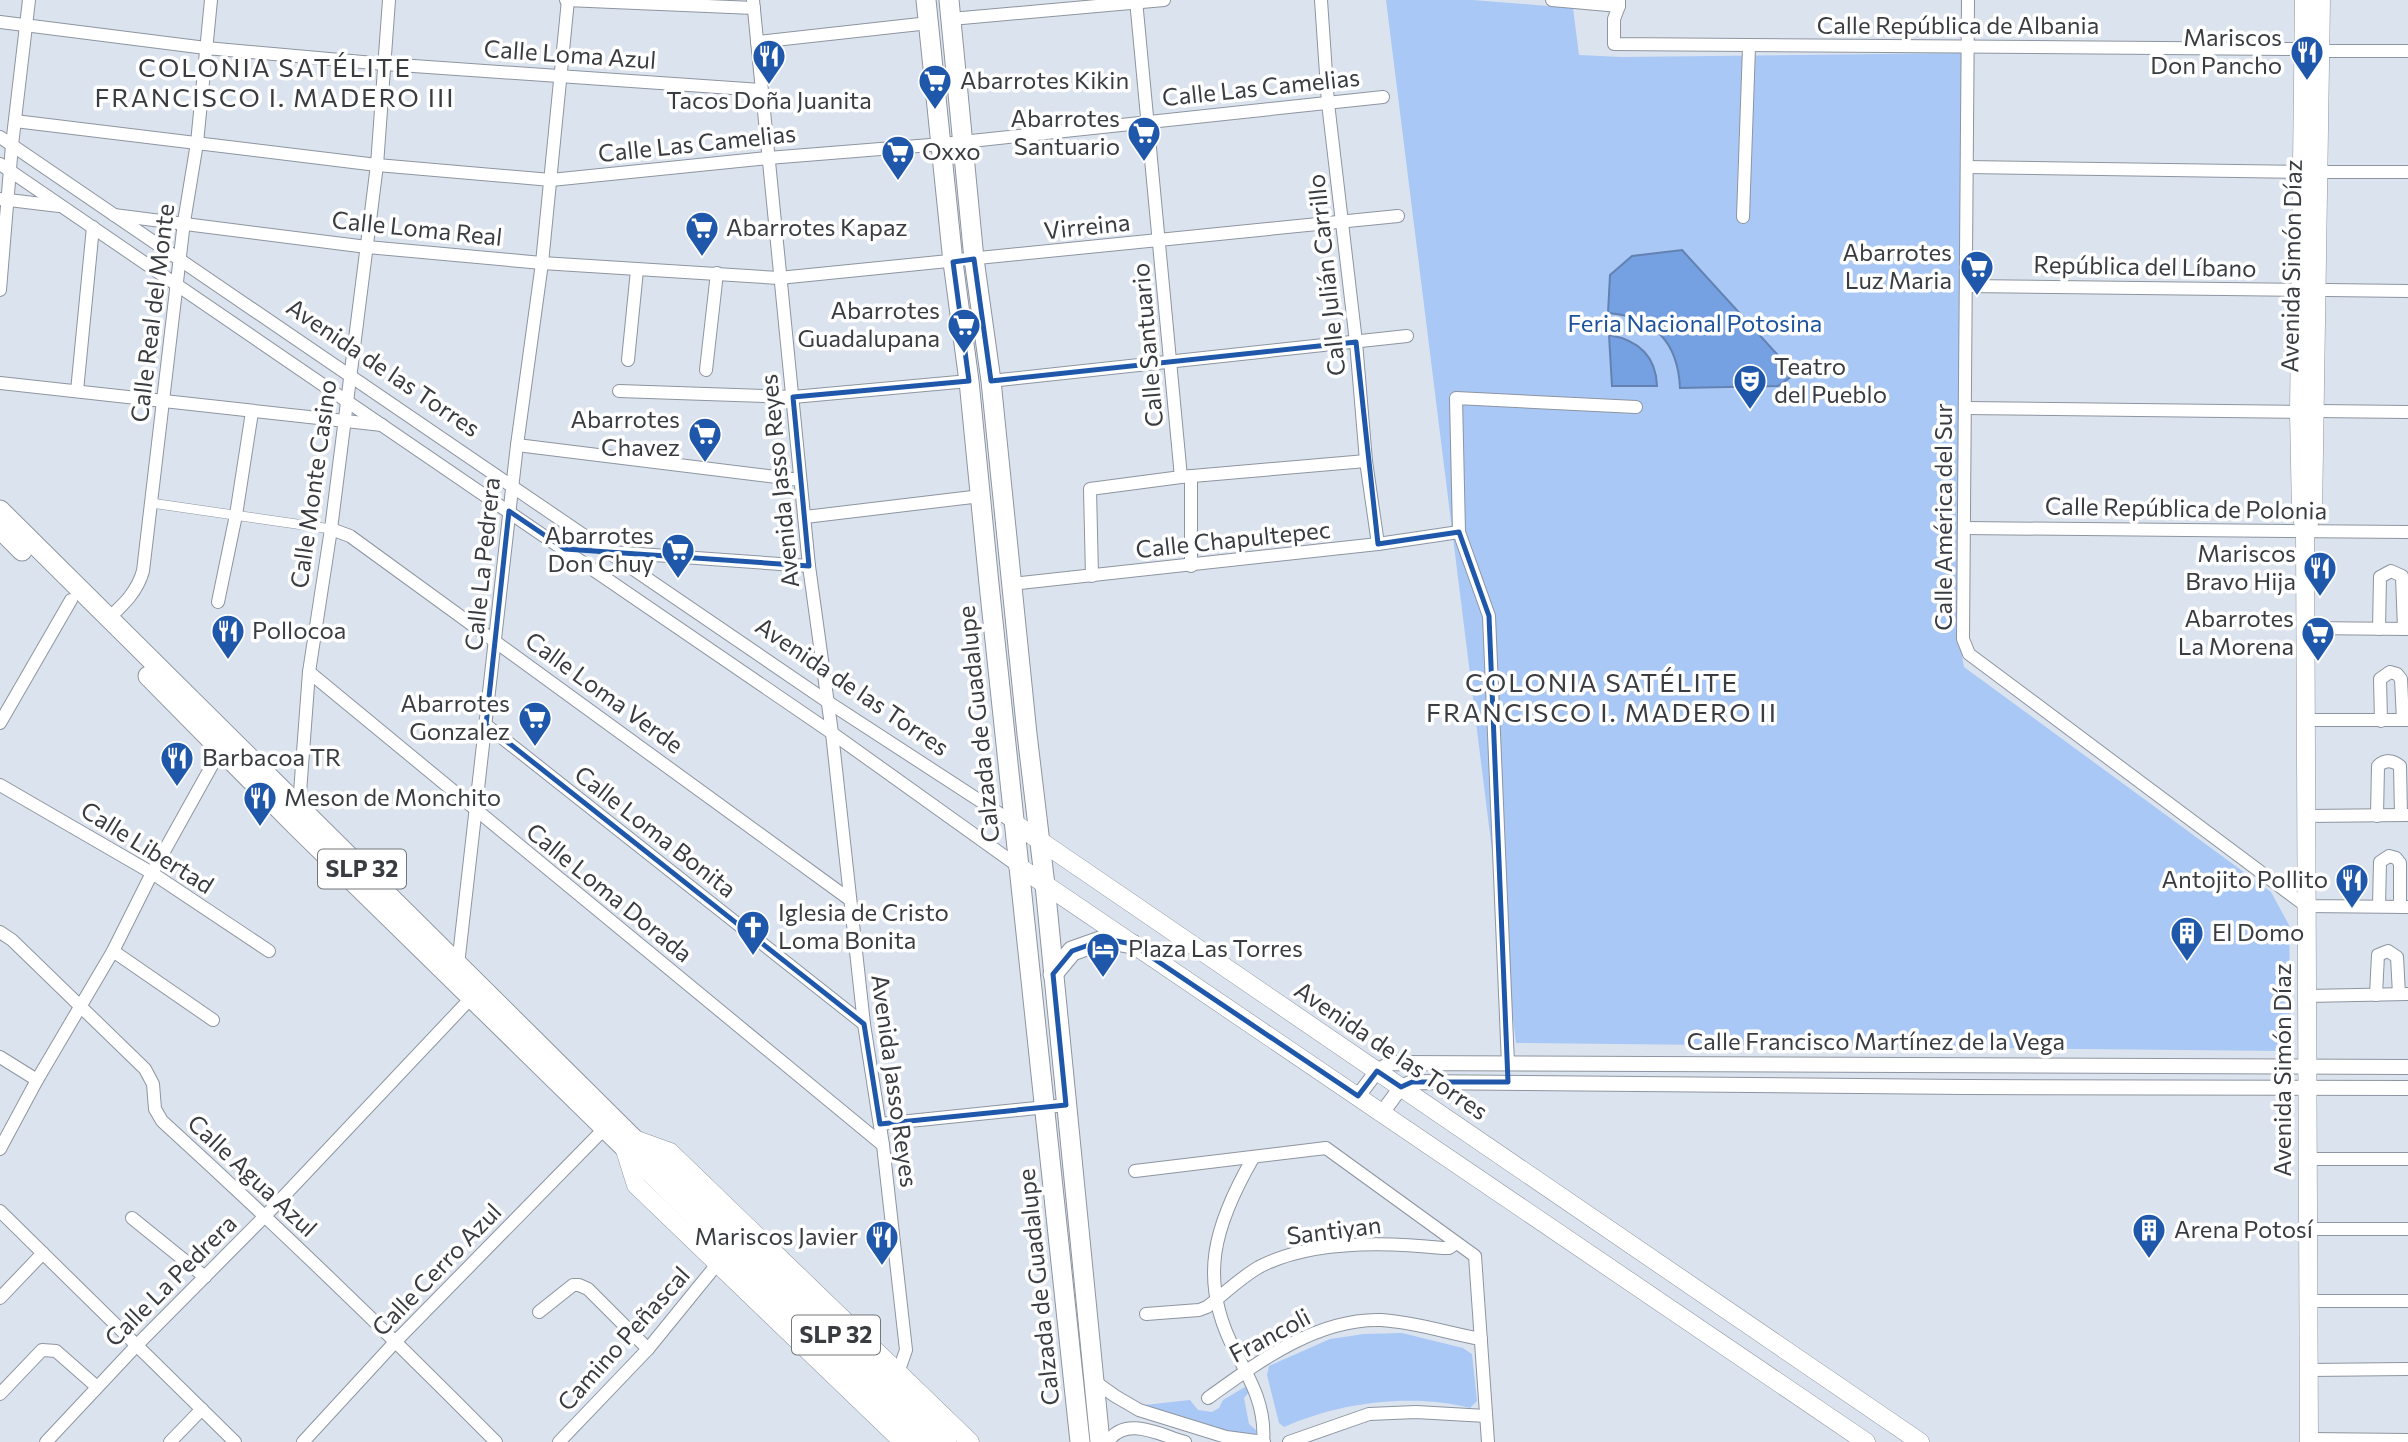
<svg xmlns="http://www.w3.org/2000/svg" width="2408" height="1442" font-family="Commissioner,sans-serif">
<rect width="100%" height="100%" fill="#dbe3ef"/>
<g fill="#a9c8f6">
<path d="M1386 0H1473L1573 8 1579 55 1621 57 1963 53 1959 640 1964 667 2271 892 2289 925 2291 1044 2283 1051 1516 1043Z"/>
<path d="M1402 1333 1463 1348 1472 1354 1477 1401 1470 1408C1412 1393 1340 1402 1284 1427L1279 1423 1267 1375 1269 1366 1330 1339 1364 1334Z"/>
<path d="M1245 1387 1249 1389V1392L1244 1398 1249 1424 1256 1430V1434L1230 1433 1144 1405 1190 1400 1198 1410 1212 1412 1219 1408 1223 1400Z"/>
</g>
<g fill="#75a0e1" stroke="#6382b1" stroke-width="2">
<path d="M1682 250 1795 374 1778 386 1680 388C1678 342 1654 317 1608 313L1610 275 1632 256Z"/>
<path d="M1609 335C1638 340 1656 356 1657 386H1612Z"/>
</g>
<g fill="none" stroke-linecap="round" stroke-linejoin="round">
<defs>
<path id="pedestrian" d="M151 503 331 529"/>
<g id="minor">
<path d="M566 0 754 8"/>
<path d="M753 0 809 566 832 733 864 1024 883 1145 906 1350 898 1373"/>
<path d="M1136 0 1181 477"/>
<path d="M1321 0 1328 103 1356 342 1366 461 1378 544"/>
<path d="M1552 0 1619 6"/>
<path d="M1619 0V6L1614 19V44L2302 49"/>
<path d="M1968 0 1963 639 1969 654 2306 906 2408 907"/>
<path d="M951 19 1164 0"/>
<path d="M0 22 206 48 385 64 761 90"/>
<path d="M757 42 929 23"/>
<path d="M2319 51H2408"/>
<path d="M15 121 377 165 551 180 768 158 943 144 1383 97"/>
<path d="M0 137 828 702 1014 823"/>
<path d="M0 164 832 733 1018 866"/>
<path d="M1967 167 2300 172"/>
<path d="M2318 172H2408"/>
<path d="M0 199 59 206"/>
<path d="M114 215 367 247 542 263 779 278 1398 216"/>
<path d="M1743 217 1749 47"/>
<path d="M1966 286 2408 291"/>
<path d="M0 290 12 145 29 0"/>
<path d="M628 360 637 270"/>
<path d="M706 370 717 273"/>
<path d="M991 381 1407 336"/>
<path d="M0 383 382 425"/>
<path d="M77 391 93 227"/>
<path d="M619 391 793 397 969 381"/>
<path d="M1965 408 2299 412"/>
<path d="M2316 411 2408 412"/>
<path d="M517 445 800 480"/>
<path d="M1191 476V566"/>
<path d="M805 517 981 496"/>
<path d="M1964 528 2408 532"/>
<path d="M331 529 350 536 849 899"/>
<path d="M611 552 809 566"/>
<path d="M1092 576 1090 489 1181 477 1366 461"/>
<path d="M1011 584 1378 544 1459 532"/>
<path d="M218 602 236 515 252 412"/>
<path d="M108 619C124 604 137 592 143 571L184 222 197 143 211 0"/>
<path d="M2305 628 2408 629"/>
<path d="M2379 629 2380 577 2391 571 2402 576 2404 629"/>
<path d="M309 672 883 1145"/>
<path d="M2306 720H2408"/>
<path d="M2381 721 2380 679 2390 672 2397 674 2401 679 2403 720"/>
<path d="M0 723 71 600"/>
<path d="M486 725 864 1024"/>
<path d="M0 785 152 873 269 951"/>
<path d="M299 806 309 672 331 529 377 165 389 0"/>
<path d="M2306 816 2408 815"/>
<path d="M2377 816 2378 766C2385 759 2393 760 2400 766L2401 815"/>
<path d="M2379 906 2380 862 2389 856 2396 858 2400 863V907"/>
<path d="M0 932 12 940 145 1069 153 1084 155 1109 162 1121C276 1225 387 1332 496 1442"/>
<path d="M113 951 213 1020"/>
<path d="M458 965 517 445 542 263 568 0"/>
<path d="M2376 995 2378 955 2388 951 2397 957 2399 994"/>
<path d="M2307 996 2408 994"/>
<path d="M0 1057 37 1080"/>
<path d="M1508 1064 1489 616 1459 532 1456 398 1636 407"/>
<path d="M880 1124 1066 1105"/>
<path d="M0 1149 37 1080 113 951 152 873 221 749"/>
<path d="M1253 1158C1215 1224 1197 1279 1235 1351 1251 1381 1266 1407 1263 1442"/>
<path d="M2308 1159H2408"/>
<path d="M1135 1171 1326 1148 1475 1256 1488 1442"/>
<path d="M0 1211 235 1442"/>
<path d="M132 1218 205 1277"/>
<path d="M2308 1229H2408"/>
<path d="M0 1298 43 1253"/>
<path d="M2308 1301H2408"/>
<path d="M539 1312 573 1285H579L588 1289 648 1349"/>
<path d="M1146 1314 1199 1310 1207 1307C1224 1294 1240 1278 1259 1267 1310 1240 1387 1242 1443 1248H1449L1456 1243"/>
<path d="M2309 1370 2408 1369"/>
<path d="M1094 1381 1115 1396 1139 1410 1226 1437 1264 1442"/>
<path d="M0 1394 42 1350 56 1351 97 1387"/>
<path d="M1208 1398C1258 1362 1317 1318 1381 1320 1415 1322 1447 1333 1481 1339"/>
<path d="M2309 1439 2408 1440"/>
<path d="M46 1442 137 1345 266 1215 471 998"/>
<path d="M170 1442 202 1409"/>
<path d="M303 1442 396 1341 604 1129"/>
<path d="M559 1442 648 1349 718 1263"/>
<path d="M1108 1442C1125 1415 1160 1435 1185 1442"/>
<path d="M1289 1442 1369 1414 1416 1412 1486 1416"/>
</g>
<g id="tertiary">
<path d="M1358 1096 1377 1071 1391 1063 2408 1067"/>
<path d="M1382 1113 1401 1087 1412 1082 1965 1087 2408 1088"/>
</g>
<g id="secondary">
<path d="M2304 0 2299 412 2301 513 2305 530 2309 1442"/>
<path d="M2305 530 2313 514 2321 0"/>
<path d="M1014 823 1920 1442"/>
<path d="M1018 866 1866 1442"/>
<path d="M634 1139 670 1152 970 1442"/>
<path d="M625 1150 636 1185 903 1442"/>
</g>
<g id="primary">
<path d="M926 0 953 262 969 381 989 584 1080 1442"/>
<path d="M949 0 974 259 991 381 1027 734 1045 885 1100 1442"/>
<path d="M1053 974 1072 951 1106 939 1132 944"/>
</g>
<g id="trunk">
<path d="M0 510 634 1139 947 1442"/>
<path d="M0 529 22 551"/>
<path d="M148 676 296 826 925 1442"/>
</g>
</defs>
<use href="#pedestrian" stroke="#8d95a0" stroke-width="10"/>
<use href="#minor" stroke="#8d95a0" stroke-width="14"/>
<use href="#tertiary" stroke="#8d95a0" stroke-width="16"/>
<use href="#secondary" stroke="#8d95a0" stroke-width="19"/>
<use href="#primary" stroke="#8d95a0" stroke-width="21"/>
<use href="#trunk" stroke="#8d95a0" stroke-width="21"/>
<use href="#pedestrian" stroke="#fff" stroke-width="9"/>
<use href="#minor" stroke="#fff" stroke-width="12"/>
<use href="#tertiary" stroke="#fff" stroke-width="14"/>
<use href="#secondary" stroke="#fff" stroke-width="18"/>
<use href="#primary" stroke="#fff" stroke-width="19"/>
<use href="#trunk" stroke="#fff" stroke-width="19"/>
</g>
<path fill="none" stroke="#1f58aa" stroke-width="5" stroke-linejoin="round" d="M974 259 991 381 1356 342 1378 544 1459 532 1489 616 1508 1082H1412L1401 1087 1377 1071 1358 1096 1132 944 1106 939 1072 951 1053 974 1066 1105 880 1124 864 1024 486 725 509 511 565 549 809 566 793 397 969 381 953 262Z"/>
<defs>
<symbol id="restaurant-pin" viewBox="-11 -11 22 30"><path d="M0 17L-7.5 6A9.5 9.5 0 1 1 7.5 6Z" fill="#1f58aa" stroke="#fff"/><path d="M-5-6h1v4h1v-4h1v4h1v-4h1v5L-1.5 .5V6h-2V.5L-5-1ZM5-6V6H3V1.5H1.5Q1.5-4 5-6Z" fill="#fff"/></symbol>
<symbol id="supermarket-pin" viewBox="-11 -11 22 30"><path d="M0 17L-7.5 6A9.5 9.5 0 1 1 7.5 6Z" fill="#1f58aa" stroke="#fff"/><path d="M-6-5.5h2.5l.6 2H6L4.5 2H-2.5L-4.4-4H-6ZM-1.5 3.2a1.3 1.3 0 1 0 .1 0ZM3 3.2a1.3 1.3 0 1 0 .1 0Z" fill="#fff"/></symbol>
<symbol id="theatre-pin" viewBox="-11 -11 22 30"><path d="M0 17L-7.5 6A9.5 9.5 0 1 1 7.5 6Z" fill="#1f58aa" stroke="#fff"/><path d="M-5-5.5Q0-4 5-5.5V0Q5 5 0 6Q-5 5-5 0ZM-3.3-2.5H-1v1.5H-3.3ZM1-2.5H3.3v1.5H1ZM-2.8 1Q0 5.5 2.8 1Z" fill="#fff"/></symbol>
<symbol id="church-pin" viewBox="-11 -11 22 30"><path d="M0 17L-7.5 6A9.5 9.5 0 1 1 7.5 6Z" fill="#1f58aa" stroke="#fff"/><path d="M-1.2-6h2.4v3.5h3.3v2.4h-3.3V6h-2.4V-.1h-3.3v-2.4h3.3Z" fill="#fff"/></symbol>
<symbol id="building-pin" viewBox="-11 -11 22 30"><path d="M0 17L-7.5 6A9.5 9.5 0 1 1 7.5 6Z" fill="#1f58aa" stroke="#fff"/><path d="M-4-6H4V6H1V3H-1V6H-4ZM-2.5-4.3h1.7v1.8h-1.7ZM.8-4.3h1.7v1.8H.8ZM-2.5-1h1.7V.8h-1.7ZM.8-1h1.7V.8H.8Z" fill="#fff"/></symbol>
<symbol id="hotel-pin" viewBox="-11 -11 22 30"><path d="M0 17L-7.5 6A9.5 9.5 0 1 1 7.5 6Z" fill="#1f58aa" stroke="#fff"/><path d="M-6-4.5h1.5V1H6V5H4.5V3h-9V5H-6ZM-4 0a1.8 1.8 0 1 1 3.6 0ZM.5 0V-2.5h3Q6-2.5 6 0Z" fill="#fff"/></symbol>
</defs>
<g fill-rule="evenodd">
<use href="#restaurant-pin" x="2288" y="33" width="38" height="52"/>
<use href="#restaurant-pin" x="750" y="37" width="38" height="52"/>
<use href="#supermarket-pin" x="916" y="62" width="38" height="52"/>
<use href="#supermarket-pin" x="1125" y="114" width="38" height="52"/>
<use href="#supermarket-pin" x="879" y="133" width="38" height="52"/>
<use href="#supermarket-pin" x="683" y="209" width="38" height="52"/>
<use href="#supermarket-pin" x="1958" y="248" width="38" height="52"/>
<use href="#supermarket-pin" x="945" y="306" width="38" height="52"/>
<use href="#theatre-pin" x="1731" y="362" width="38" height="52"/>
<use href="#supermarket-pin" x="686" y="415" width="38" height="52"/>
<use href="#supermarket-pin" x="659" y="531" width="38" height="52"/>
<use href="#restaurant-pin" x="2301" y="549" width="38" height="52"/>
<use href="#restaurant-pin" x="209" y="612" width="38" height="52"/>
<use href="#supermarket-pin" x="2299" y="614" width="38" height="52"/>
<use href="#supermarket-pin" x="516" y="699" width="38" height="52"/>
<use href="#restaurant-pin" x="158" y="739" width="38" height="52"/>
<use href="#restaurant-pin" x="241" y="779" width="38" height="52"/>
<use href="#restaurant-pin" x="2333" y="861" width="38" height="52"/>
<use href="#church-pin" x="734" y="908" width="38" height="52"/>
<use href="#building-pin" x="2168" y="914" width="38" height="52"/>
<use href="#hotel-pin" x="1084" y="930" width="38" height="52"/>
<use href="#building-pin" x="2130" y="1211" width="38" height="52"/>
<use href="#restaurant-pin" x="863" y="1218" width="38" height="52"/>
</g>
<g text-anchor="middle" stroke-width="7" stroke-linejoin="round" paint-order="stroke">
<g fill="#fff" stroke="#74767a" stroke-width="2">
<rect x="318" y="849.5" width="88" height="39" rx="5"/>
<rect x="792" y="1315.5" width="88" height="39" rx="5"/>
</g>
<g font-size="23" font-weight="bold" fill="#393c41">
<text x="362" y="877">SLP 32</text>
<text x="836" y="1343">SLP 32</text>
</g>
<g font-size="24" fill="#393c41" stroke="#fff">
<text x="1958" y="34">Calle República de Albania</text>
<text transform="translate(570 55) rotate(4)" y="8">Calle Loma Azul</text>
<text transform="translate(1261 88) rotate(-6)" y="8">Calle Las Camelias</text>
<text transform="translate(697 144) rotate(-6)" y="8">Calle Las Camelias</text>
<text transform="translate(1087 227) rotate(-6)" y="8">Virreina</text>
<text transform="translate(417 229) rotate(6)" y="8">Calle Loma Real</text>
<text transform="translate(2292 266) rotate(-89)" y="8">Avenida Simón Díaz</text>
<text transform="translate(2145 267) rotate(1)" y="8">República del Líbano</text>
<text transform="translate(1327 275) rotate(-96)" y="8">Calle Julián Carrillo</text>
<text transform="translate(153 313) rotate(-83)" y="8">Calle Real del Monte</text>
<text transform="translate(1148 345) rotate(-95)" y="8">Calle Santuario</text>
<text transform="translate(383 368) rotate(34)" y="8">Avenida de las Torres</text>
<text transform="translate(780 481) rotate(-96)" y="8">Avenida Jasso Reyes</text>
<text transform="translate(314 484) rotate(-82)" y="8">Calle Monte Casino</text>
<text transform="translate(2186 509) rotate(1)" y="8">Calle República de Polonia</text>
<text transform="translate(1944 517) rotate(-90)" y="8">Calle América del Sur</text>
<text transform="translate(1233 540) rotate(-6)" y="8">Calle Chapultepec</text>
<text transform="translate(483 564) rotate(-84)" y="8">Calle La Pedrera</text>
<text transform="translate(852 687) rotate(34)" y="8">Avenida de las Torres</text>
<text transform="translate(604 693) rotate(36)" y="8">Calle Loma Verde</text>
<text transform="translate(979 724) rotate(-96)" y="8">Calzada de Guadalupe</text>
<text transform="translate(655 832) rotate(38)" y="8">Calle Loma Bonita</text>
<text transform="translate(147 848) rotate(32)" y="8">Calle Libertad</text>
<text transform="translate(609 893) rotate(39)" y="8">Calle Loma Dorada</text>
<text x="1876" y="1050">Calle Francisco Martínez de la Vega</text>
<text transform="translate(1391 1051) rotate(34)" y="8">Avenida de las Torres</text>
<text transform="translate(2283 1070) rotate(-90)" y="8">Avenida Simón Díaz</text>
<text transform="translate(894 1081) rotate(82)" y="8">Avenida Jasso Reyes</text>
<text transform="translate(252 1176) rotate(43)" y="8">Calle Agua Azul</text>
<text transform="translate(1334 1231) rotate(-7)" y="8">Santiyan</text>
<text transform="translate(437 1270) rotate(-46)" y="8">Calle Cerro Azul</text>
<text transform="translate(171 1281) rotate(-45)" y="8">Calle La Pedrera</text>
<text transform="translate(1039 1287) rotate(-96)" y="8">Calzada de Guadalupe</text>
<text transform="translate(1270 1336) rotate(-28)" y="8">Francoli</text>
<text transform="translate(624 1339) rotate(-48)" y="8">Camino Peñascal</text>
</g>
<g font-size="24" fill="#393c41" stroke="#fff" text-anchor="end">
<text x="2282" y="46">Mariscos<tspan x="2282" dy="28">Don Pancho</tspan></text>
<text x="960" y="89" text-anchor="start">Abarrotes Kikin</text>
<text x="769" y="109" text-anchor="middle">Tacos Doña Juanita</text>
<text x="1120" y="127">Abarrotes<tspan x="1120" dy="28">Santuario</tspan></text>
<text x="922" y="160" text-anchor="start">Oxxo</text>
<text x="726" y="236" text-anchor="start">Abarrotes Kapaz</text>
<text x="1952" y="261">Abarrotes<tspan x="1952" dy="28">Luz Maria</tspan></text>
<text x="940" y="319">Abarrotes<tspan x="940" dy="28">Guadalupana</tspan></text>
<text x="1774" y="375" text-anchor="start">Teatro<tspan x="1774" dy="28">del Pueblo</tspan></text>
<text x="680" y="428">Abarrotes<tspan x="680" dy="28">Chavez</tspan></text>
<text x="654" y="544">Abarrotes<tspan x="654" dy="28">Don Chuy</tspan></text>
<text x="2296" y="562">Mariscos<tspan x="2296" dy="28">Bravo Hija</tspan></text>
<text x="2294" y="627">Abarrotes<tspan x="2294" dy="28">La Morena</tspan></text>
<text x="252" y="639" text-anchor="start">Pollocoa</text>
<text x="510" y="712">Abarrotes<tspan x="510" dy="28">Gonzalez</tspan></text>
<text x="202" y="766" text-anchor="start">Barbacoa TR</text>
<text x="284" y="806" text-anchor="start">Meson de Monchito</text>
<text x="2328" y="888">Antojito Pollito</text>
<text x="778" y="921" text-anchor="start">Iglesia de Cristo<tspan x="778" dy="28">Loma Bonita</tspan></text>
<text x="2212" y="941" text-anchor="start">El Domo</text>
<text x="1128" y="957" text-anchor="start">Plaza Las Torres</text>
<text x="2174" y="1238" text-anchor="start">Arena Potosí</text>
<text x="858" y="1245">Mariscos Javier</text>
</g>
<g font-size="24" fill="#1c529e" stroke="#fff">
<text x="1695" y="332">Feria Nacional Potosina</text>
</g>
<g font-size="26" letter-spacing="2" fill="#393c41" stroke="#fff">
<text x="275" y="77">COLONIA SATÉLITE<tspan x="275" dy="30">FRANCISCO I. MADERO III</tspan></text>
<text x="1602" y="692">COLONIA SATÉLITE<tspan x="1602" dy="30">FRANCISCO I. MADERO II</tspan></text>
</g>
</g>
</svg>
